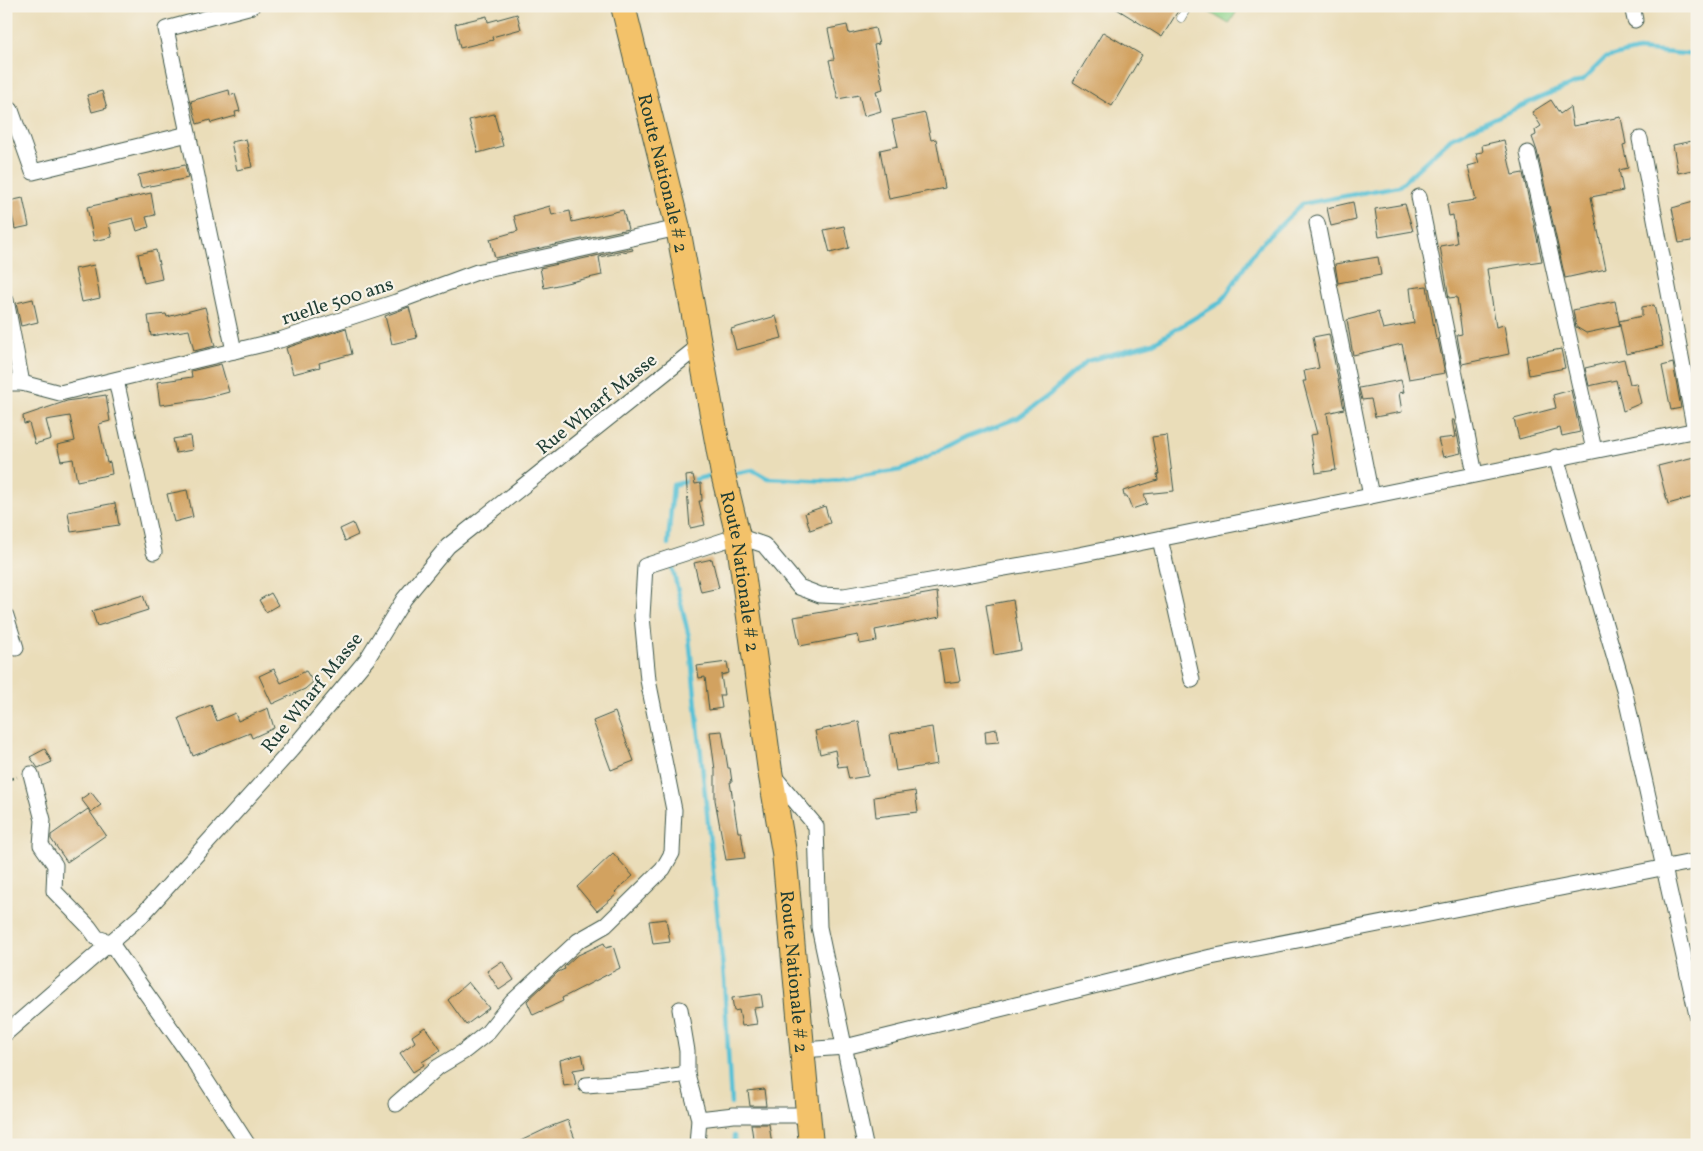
<svg xmlns="http://www.w3.org/2000/svg" width="1703" height="1151" font-family="Vollkorn,serif">
<rect width="100%" height="100%" fill="#f7f3e8"/>
<filter id="ink" filterUnits="userSpaceOnUse"><feTurbulence type="fractalNoise" baseFrequency=".02" numOctaves="2"/><feDisplacementMap in="SourceGraphic" scale="10" xChannelSelector="R" yChannelSelector="G"/><feConvolveMatrix kernelMatrix="1 2 1 2 8 2 1 2 1" color-interpolation-filters="sRGB"/></filter>
<filter id="wash" filterUnits="userSpaceOnUse"><feTurbulence type="fractalNoise" baseFrequency=".0096" numOctaves="4" result="noise"/><feDisplacementMap in="SourceGraphic" scale="20" xChannelSelector="R" yChannelSelector="G"/><feGaussianBlur stdDeviation="1.12" result="paint"/><feColorMatrix in="noise" values="0 0 0 0 0 0 0 0 0 0 0 0 0 0 0 0 0 1.4 0 .05"/><feComposite in="paint" operator="in"/></filter>
<g filter="url(#wash)">
<rect width="100%" height="100%" fill="#eaddb9"/>
<path fill="#8ed48d" stroke="#568860" d="M1199 6H1240L1229 24Z"/>
<g fill="none" stroke-linecap="round" stroke-linejoin="round">
<g stroke="#58c1d5" stroke-width="4.5">
<path d="M737 473 753 470 767 478 830 481 901 470 967 437 1018 418 1049 395 1087 361 1153 343 1221 302 1258 247 1302 204 1399 186 1451 138 1541 97 1583 80 1605 58 1638 50 1697 55"/>
<path d="M668 544 673 485 709 476"/>
<path d="M672 566 689 637 724 979 731 1104"/>
<path d="M734 1136 735 1145"/>
</g>
</g>
<g id="blocks">
<g fill="#d2a261">
<path d="M1112 6H1181L1162 37Z"/>
<path d="M517 14 521 29 492 37 493 40 460 48 455 24 487 16 488 22Z"/>
<path d="M847 25 849 34 875 28 879 44 874 45 883 89 876 91 881 111 864 116 859 95 838 99 829 60 834 59 828 29Z"/>
<path d="M1103 32 1142 55 1112 106 1073 82Z"/>
<path d="M229 90 230 96 235 94 240 111 235 112 236 116 211 123 210 120 197 124 191 101Z"/>
<path d="M102 91 107 108 92 112 87 95Z"/>
<path d="M1551 100 1560 114 1570 107 1573 126 1621 117 1626 144 1623 145 1628 168 1619 170 1623 191 1591 197 1606 269 1565 278 1537 151 1532 137 1536 135 1535 130 1541 126 1532 112Z"/>
<path d="M925 113 931 140 936 139 945 188 889 199 880 150 898 146 892 120Z"/>
<path d="M494 114 503 146 478 153 469 120Z"/>
<path d="M246 139 252 167 237 170 231 142Z"/>
<path d="M1504 140 1512 175 1523 173 1542 261 1487 269 1496 327 1504 325 1509 354 1462 364 1457 335 1462 334 1457 297 1449 298 1440 246 1457 243 1453 215 1449 216 1447 204 1476 200 1468 166 1479 163 1476 153 1483 152 1482 145Z"/>
<path d="M1697 140V169L1678 173 1673 145Z"/>
<path d="M185 165 188 178 141 188 138 175Z"/>
<path d="M151 193 155 215 146 217 149 227 137 231 133 218 109 224 112 237 94 241 87 207Z"/>
<path d="M23 198 29 226 15 229 9 201Z"/>
<path d="M1697 201V240L1679 243 1672 208Z"/>
<path d="M1353 202 1356 220 1331 226 1327 208Z"/>
<path d="M1405 204 1413 231 1379 237 1375 209Z"/>
<path d="M550 206 552 215 570 211 572 222 623 210 628 229 495 258 490 239 518 231 514 216Z"/>
<path d="M844 226 849 248 830 253 824 230Z"/>
<path d="M632 248 633 250 599 257 602 275 544 288 540 268Z"/>
<path d="M156 250 162 279 144 283 138 254Z"/>
<path d="M1378 257 1381 275 1338 283 1335 264Z"/>
<path d="M94 265 100 298 82 302 75 269Z"/>
<path d="M1427 286 1436 340 1438 339 1445 373 1409 379 1402 344 1353 355 1347 320 1378 312 1383 329 1414 323 1410 288Z"/>
<path d="M33 299 38 322 21 326 16 303Z"/>
<path d="M1615 301 1620 326 1586 333 1576 327 1573 310Z"/>
<path d="M1654 305 1663 346 1626 354 1619 321 1642 316V307Z"/>
<path d="M205 307 215 346 194 351 189 330 151 336 148 316 166 314 167 317Z"/>
<path d="M409 307 417 338 392 344 385 316Z"/>
<path d="M776 316 782 338 736 350 731 329Z"/>
<path d="M346 328 352 354 319 363 320 367 293 374 286 348Z"/>
<path d="M1329 334 1344 409 1327 413 1336 470 1316 473 1310 435 1317 434 1303 381H1306L1304 371 1319 368 1313 337Z"/>
<path d="M1561 349 1565 368 1529 375 1526 356Z"/>
<path d="M1624 359 1630 384 1636 383 1641 403 1623 411 1616 380 1589 386 1585 368Z"/>
<path d="M1673 363 1681 408 1671 410 1662 366Z"/>
<path d="M221 364 229 392 203 399 160 405 157 382 192 377 191 371Z"/>
<path d="M1401 380 1404 392 1399 393 1402 412 1375 417 1371 399 1362 400 1359 388Z"/>
<path d="M1571 390 1580 432 1562 436 1560 428 1519 439 1514 419 1556 408 1553 395Z"/>
<path d="M106 395 110 421 99 424 107 463 110 462 112 474 77 481 73 459 61 461 57 445 75 441 70 416 46 420 51 439 35 444 29 423 24 424 23 416 67 401Z"/>
<path d="M1452 420H1454L1461 453 1443 457 1438 439 1455 437Z"/>
<path d="M1167 435 1174 491 1144 494 1147 504 1132 509 1127 496H1124L1123 491 1158 480 1157 474H1159L1152 437Z"/>
<path d="M190 436 192 450 176 453 173 439Z"/>
<path d="M1694 457 1697 469V496L1668 504 1658 466Z"/>
<path d="M693 475 695 484 701 483 702 501H699L705 525 690 528 686 476Z"/>
<path d="M187 490 193 517 174 522 167 494Z"/>
<path d="M115 503 119 525 71 532 68 512Z"/>
<path d="M825 506 830 523 810 530 805 513Z"/>
<path d="M353 523 358 535 345 541 340 529Z"/>
<path d="M712 559 719 588 701 592 694 563Z"/>
<path d="M937 592 940 617 875 630 877 641 860 644 858 635 800 646 794 617Z"/>
<path d="M271 593 278 605 266 612 259 600Z"/>
<path d="M143 595 148 610 97 626 92 611Z"/>
<path d="M1013 600 1021 650 994 655 986 605Z"/>
<path d="M954 648 960 681 944 683 939 650Z"/>
<path d="M727 662 729 673 721 675 724 695H720L722 708 709 710 705 677 699 678 697 666Z"/>
<path d="M274 669 281 683 306 671 313 682 305 689 272 704 259 676Z"/>
<path d="M211 705 217 721 235 713 238 721 268 708 274 728 252 738 250 733 193 756 179 718Z"/>
<path d="M615 712 634 761 611 770 593 721Z"/>
<path d="M859 721 868 776 849 779 846 766 838 767 835 750 820 754 815 731Z"/>
<path d="M932 727 937 764 896 771 890 734Z"/>
<path d="M997 729 999 742 986 743 985 731Z"/>
<path d="M722 731 728 768H730L732 782H730L738 832H741L745 858 726 860 715 800V770L710 732Z"/>
<path d="M45 749 52 762 38 768 30 757Z"/>
<path d="M915 791 918 812 876 817 874 797Z"/>
<path d="M91 792 101 805 91 812 81 799Z"/>
<path d="M88 809 106 835 67 862 51 839V835Z"/>
<path d="M613 853 633 876 615 892 617 894 597 911 577 887Z"/>
<path d="M666 919 670 942 653 944 649 921Z"/>
<path d="M604 943 606 948 613 946 620 968 562 998 563 1001 533 1015 527 1001 558 972 565 969 564 967 576 956Z"/>
<path d="M502 961 514 980 499 990 487 971Z"/>
<path d="M468 982 489 1008 466 1025 448 1000Z"/>
<path d="M761 994 763 1007 754 1008 757 1024 742 1026 739 1010 734 1011 732 998Z"/>
<path d="M425 1027 441 1050 422 1062 424 1065 413 1072 400 1053 415 1042 412 1036Z"/>
<path d="M582 1054 585 1068 573 1070 576 1084 564 1086 560 1060Z"/>
<path d="M764 1089 766 1106H750L748 1091Z"/>
<path d="M568 1120 577 1145H512L552 1126Z"/>
<path d="M751 1124H769L772 1145H754Z"/>
</g>
</g>
</g>
<g filter="url(#ink)">
<use href="#blocks" fill-opacity="0" stroke="#3d5548" stroke-width="1"/>
<g fill="none" stroke-linecap="round" stroke-linejoin="round">
<defs>
<path id="service" d="M1181 18 1188 6"/>
<g id="minor">
<path d="M1632 6 1635 20"/>
<path d="M6 111 11 110 33 172 188 134"/>
<path d="M1640 139 1695 431"/>
<path d="M1528 153 1594 450"/>
<path d="M1419 197 1475 474"/>
<path d="M1317 223 1371 496"/>
<path d="M6 300 22 383"/>
<path d="M234 351 166 29 252 6"/>
<path d="M116 380 154 552"/>
<path d="M6 383H22L60 393 280 340 396 302 477 272 678 228"/>
<path d="M1556 457 1624 689 1697 1015"/>
<path d="M1160 539 1192 680"/>
<path d="M6 616 16 648"/>
<path d="M31 774 43 820 41 845 55 865 54 891 89 927 97 938 110 942 191 1057 248 1145"/>
<path d="M772 774 816 826 819 927 865 1145"/>
<path d="M680 1009 687 1051V1074L699 1119 697 1145"/>
<path d="M6 1033 142 915 293 748 367 659 404 599 448 546 699 346"/>
<path d="M802 1050 845 1047 1211 957 1697 861"/>
<path d="M586 1085 640 1081 687 1074"/>
<path d="M396 1104 438 1067 463 1052 487 1033 512 1002 578 941 606 925 663 869 672 853 674 810 648 680 642 616 645 566 738 536 764 545 799 587 820 595 844 596 1074 556 1697 430"/>
<path d="M699 1119 734 1115H807"/>
</g>
<g id="primary">
<path id="s1" d="M623 6 678 228 723 474 738 536 770 771 784 852 811 1145"/>
</g>
</defs>
<use href="#service" stroke="#3d5548" stroke-width="9"/>
<use href="#minor" stroke="#3d5548" stroke-width="17"/>
<use href="#primary" stroke="#3d5548" stroke-width="26"/>
<path stroke="#3d5548" stroke-width="2.5" stroke-dasharray="4 4" stroke-linecap="butt" d="M9 779 17 777"/>
<use href="#service" stroke="#fff" stroke-width="8"/>
<use href="#minor" stroke="#fff" stroke-width="15"/>
<use href="#primary" stroke="#f3c26a" stroke-width="24"/>
</g>
</g>
<g text-anchor="middle" stroke-width="4.5" stroke-linejoin="round" paint-order="stroke">
<g font-size="19" fill="#1f3d34" stroke="#f7f3e8">
<text dy="7" stroke="none"><textPath href="#s1" startOffset="172">Route Nationale # 2</textPath></text>
<text transform="translate(337 300) rotate(-18)" y="7">ruelle 500 ans</text>
<text transform="translate(596 403) rotate(-39)" y="7">Rue Wharf Masse</text>
<text dy="7" stroke="none"><textPath href="#s1" startOffset="578">Route Nationale # 2</textPath></text>
<text transform="translate(311 692) rotate(-51)" y="7">Rue Wharf Masse</text>
<text dy="7" stroke="none"><textPath href="#s1" startOffset="982">Route Nationale # 2</textPath></text>
</g>
</g>
<rect width="1703" height="1151" fill="none" stroke="#f7f3e8" stroke-width="25"/>
</svg>
